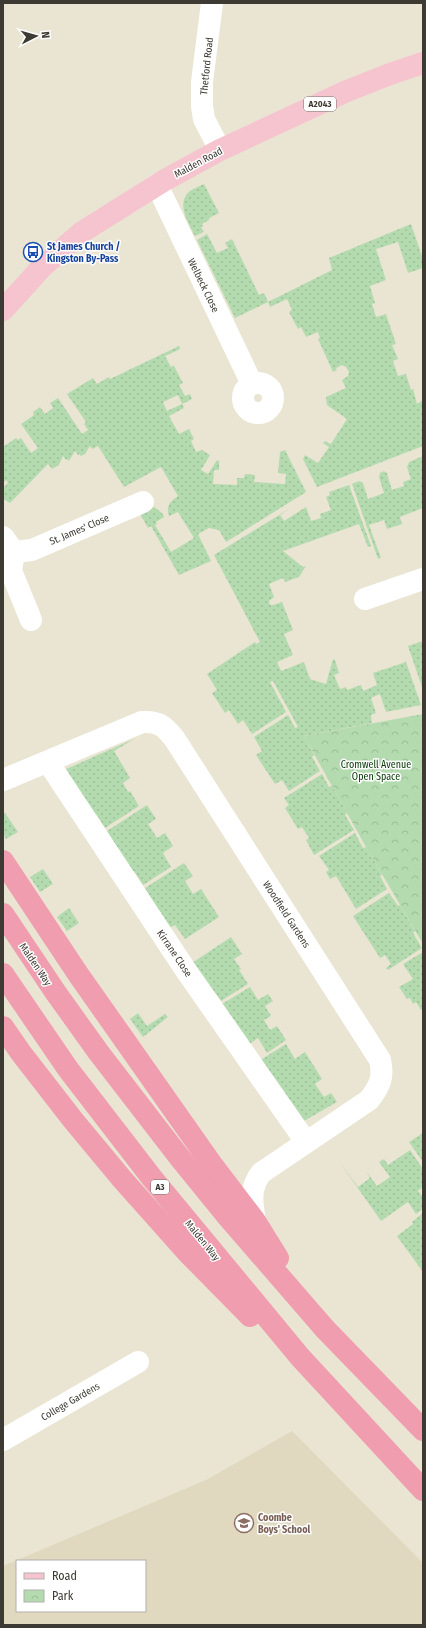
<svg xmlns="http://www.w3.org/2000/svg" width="426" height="1628" font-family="'Fira Sans Condensed',sans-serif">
<defs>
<pattern id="park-crowns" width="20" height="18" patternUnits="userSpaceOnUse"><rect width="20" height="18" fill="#b4dbaf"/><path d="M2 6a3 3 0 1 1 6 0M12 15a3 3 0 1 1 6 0" fill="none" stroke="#9cbd97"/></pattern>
<pattern id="garden-dots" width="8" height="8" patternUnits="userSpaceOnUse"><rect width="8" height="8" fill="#b4dbaf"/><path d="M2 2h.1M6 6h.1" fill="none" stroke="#9cbd97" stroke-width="1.8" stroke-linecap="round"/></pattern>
</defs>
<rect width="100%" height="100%" fill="#eae5d2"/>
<path fill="#e0d9bf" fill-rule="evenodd" d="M292 1431 423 1563V1625H3V1566L206 1480ZM17 1561H145V1611H17Z"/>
<path fill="url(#park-crowns)" d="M423 714V944L366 847 304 736Z"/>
<g fill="url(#garden-dots)" fill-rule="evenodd">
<path d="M204 184 219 213 209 218V220L202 224 203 226 201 227 204 232 195 236C189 224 175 203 190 191 194 188 200 186 204 184Z"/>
<path d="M411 224 423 259V268L408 273 398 242 376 249 386 280 370 286 375 303 372 304 376 317 386 314 396 344 392 345 398 359 393 361 398 376 406 374 411 390 413 389 417 404 423 400V446L317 487 303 459 305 455 318 463 329 447 323 443 325 441 331 444 347 419 327 405 326 397 346 388 342 380 348 376 349 372 346 367 342 365 336 368 337 370 333 372 318 339 320 338 318 332 306 337 301 327 298 329 289 312 292 310 287 299 270 307 268 302 235 318 197 240 207 234 217 253 228 248 225 243 232 239 259 295 264 293 268 302 332 270 329 258Z"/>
<path d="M179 346 180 349 165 356 171 367 174 366 183 383 179 385 185 396 190 394 192 399 182 404 184 408 169 416 179 434 189 429 194 439 191 441 196 452 202 450 210 455 201 470 208 474 217 460 219 461V470H214L213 484 237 485V478H244L245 474 255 475 254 482 285 484 286 474 278 473 280 452 285 450 306 492 226 542 219 530 209 528 198 534 211 561 179 575 151 526 148 528 139 512 154 507 162 513 164 517 156 522 157 524 155 525 171 552 194 538 178 512 169 516C166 507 169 502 178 496L161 467 124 487 98 446 92 449 90 446 85 454 81 456 79 454 78 455 75 451 69 461 67 459 66 460 63 456 59 465 52 469 48 464 10 503 3 499V488L8 483 6 480 3 483V447L16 438 18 440 21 438 31 453 38 448 21 424 34 415 33 412 40 407 45 414 53 408 50 403 58 398 82 434 88 430 84 424 86 422 67 394 93 378 97 384 109 377 110 379ZM178 395 182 404 167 411 163 402Z"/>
<path d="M423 456V508L400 517 402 524 387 529 384 520 369 525 381 558 378 559 352 484 359 481 363 483 368 499 384 493 379 477 380 473 384 471 388 474H387L392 490 404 486 403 482 411 479 407 467 409 462Z"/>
<path d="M349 485 371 546 368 547 359 524 283 551 303 567 306 566 299 577 285 582 283 578 269 584 274 597 269 601 270 605H273L282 602 293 630 284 634 293 655 277 662 281 671 304 662 310 679 326 684 333 659 335 660 339 673 334 675 340 689 346 687 347 690 361 685 363 691 377 685 373 673 406 662 421 705 386 712 380 694 371 698 376 713 371 715 372 723 304 736 314 755 312 757 320 771 289 791 282 780 275 784 256 755 262 751 254 737 288 715 295 728 298 727 273 681 270 682 286 712 252 734 243 720 238 724 229 710 225 713 212 693 217 690 207 674 255 642 256 644 260 642 214 555 292 507 280 515 284 521 306 507 311 521 321 518 320 514 331 510 326 497 330 495 329 492Z"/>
<path d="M423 641V690L408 646Z"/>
<path d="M134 739 114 751 130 778 123 783 128 792 130 791 139 806 105 828 96 814 94 815 66 769Z"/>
<path d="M322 774 329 787 332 786 347 813 345 815 354 830 314 855 306 840 309 838 302 827 298 829 285 808 289 805 284 798Z"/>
<path d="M147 805 156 819 148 824 157 838 165 833 173 846 163 853 171 867 143 885 134 871 131 873 107 831Z"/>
<path d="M5 813 18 832 6 839 3 833V814Z"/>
<path d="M355 833 363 848 366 847 380 871 382 875 380 876 387 889 356 909 336 876 330 879 326 872 329 870 319 856Z"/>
<path d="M184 863 193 876 185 881 193 894 201 889 219 917 185 939 175 925 169 928 145 888Z"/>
<path d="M43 869 53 884 40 892 30 877Z"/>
<path d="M389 893 398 906 400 905 415 931 413 933 422 948 388 970 386 968 391 964 385 955 380 958 353 916Z"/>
<path d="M69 908 79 923 67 931 57 917Z"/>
<path d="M231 937 242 954 234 959 241 969 239 970 248 984 221 1001 192 963Z"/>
<path d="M423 952V1010H421L416 1002 413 1004 410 998 407 999 399 987 413 979 403 964Z"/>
<path d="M250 987 258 1000 268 994 273 1001 265 1006 271 1016 264 1020 270 1030 277 1026 286 1040 267 1053 258 1038 248 1045 222 1004Z"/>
<path d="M138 1013 147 1026 165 1014 168 1017 143 1037 130 1019Z"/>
<path d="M286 1044 295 1059 305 1052 322 1079 315 1084 324 1097 331 1093 337 1102 304 1121 259 1061Z"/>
<path d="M423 1133V1162L409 1142Z"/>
<path d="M410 1150 423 1169V1187L418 1191 423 1197V1209L416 1214 408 1202 381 1221 338 1160 358 1187 370 1178 366 1171 377 1186 390 1177 379 1162 384 1159 388 1165Z"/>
<path d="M423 1213V1272L397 1236 413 1224 412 1222Z"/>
</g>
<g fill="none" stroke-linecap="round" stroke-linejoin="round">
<g stroke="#fff" stroke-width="22">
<path d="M212 3 202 82V106L204 119 220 150"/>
<path d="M157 185 252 384"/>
<circle cx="258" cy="398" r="15"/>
<path d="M3 537 14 552 11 571 31 620"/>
<path d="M14 552 32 550 143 502"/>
<path d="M365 599 423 579"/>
<path d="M48 762 185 969 306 1142"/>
<path d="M3 780 142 722C159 721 164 726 174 738L380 1060C384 1077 380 1086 369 1100L261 1173C249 1189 252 1203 255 1221"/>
<path d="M3 1440 138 1362"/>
</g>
<path stroke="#f5c4cf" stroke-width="22" d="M3 310 42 267 82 232 165 180 220 150 347 91 390 74 423 63"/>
<g stroke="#ef9daf" stroke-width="22">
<path d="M3 861 78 974 213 1166 255 1221 278 1258"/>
<path d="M3 914 56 993 99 1053 180 1158 228 1217 325 1329 423 1430"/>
<path d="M3 974 68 1069 152 1178 300 1357 423 1490"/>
<path d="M3 1027 21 1053 73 1120 122 1179 187 1252 250 1316"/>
</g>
</g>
<defs>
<symbol id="bus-ring" viewBox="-11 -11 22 22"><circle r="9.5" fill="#fff" stroke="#1a4fb4" stroke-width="1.5"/><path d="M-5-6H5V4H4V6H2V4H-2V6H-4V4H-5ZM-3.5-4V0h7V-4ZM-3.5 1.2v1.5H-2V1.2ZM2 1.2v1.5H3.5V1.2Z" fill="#1a4fb4"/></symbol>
<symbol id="school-ring" viewBox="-11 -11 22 22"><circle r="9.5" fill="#fff" stroke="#8d6e63" stroke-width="1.5"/><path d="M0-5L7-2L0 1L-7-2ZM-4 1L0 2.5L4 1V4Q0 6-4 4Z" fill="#8d6e63"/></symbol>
</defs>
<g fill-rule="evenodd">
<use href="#bus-ring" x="22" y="241" width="22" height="22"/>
<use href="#school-ring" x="233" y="1512" width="22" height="22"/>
</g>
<g text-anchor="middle" stroke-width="3" stroke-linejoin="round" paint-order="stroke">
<g fill="#fff" stroke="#767570" stroke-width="1">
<rect x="304" y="97" width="32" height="14" rx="3"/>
<rect x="151" y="1180" width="18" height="14" rx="3"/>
</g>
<g font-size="9" font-weight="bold" fill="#3c3a32">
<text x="320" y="107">A2043</text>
<text x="160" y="1190">A3</text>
</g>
<g font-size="10" fill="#3c3a32" stroke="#fff">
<text transform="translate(206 66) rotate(-84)" y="4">Thetford Road</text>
<text transform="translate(198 162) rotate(-28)" y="4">Malden Road</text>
<text transform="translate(204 285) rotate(64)" y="4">Welbeck Close</text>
<text transform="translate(79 529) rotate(-23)" y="4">St. James' Close</text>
<text transform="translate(287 914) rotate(57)" y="4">Woodfield Gardens</text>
<text transform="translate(175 953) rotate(56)" y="4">Kirrane Close</text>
<text transform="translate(36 964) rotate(56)" y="4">Malden Way</text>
<text transform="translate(203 1240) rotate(51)" y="4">Malden Way</text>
<text transform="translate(70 1401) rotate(-30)" y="4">College Gardens</text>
</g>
<g font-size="10" font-weight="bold" fill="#164399" stroke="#fff" text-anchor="start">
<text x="47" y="250">St James Church /<tspan x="47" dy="12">Kingston By-Pass</tspan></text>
</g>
<g font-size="10" fill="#043702" stroke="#fff">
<text x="376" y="768">Cromwell Avenue<tspan x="376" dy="12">Open Space</tspan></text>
</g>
<g font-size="10" font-weight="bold" fill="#785e54" stroke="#fff" text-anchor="start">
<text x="258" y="1521">Coombe<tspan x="258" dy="12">Boys' School</tspan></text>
</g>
</g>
<rect width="426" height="1628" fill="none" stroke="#3c3a32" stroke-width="8"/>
<rect x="16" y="1560" width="130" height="52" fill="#ffffff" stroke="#b1b0ad"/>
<rect x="24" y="1573" width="20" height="6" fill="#f5c4cf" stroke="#b1b0ad"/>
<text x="52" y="1580" font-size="12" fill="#3c3a32">Road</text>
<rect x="24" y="1590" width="20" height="12" fill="url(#park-crowns)" stroke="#b1b0ad"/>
<text x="52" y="1600" font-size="12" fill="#3c3a32">Park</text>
<g transform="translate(36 36) rotate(84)" stroke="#ffffff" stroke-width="3" paint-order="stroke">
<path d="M0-3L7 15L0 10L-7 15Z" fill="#3c3a32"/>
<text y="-6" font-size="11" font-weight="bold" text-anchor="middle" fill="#3c3a32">N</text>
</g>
</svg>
